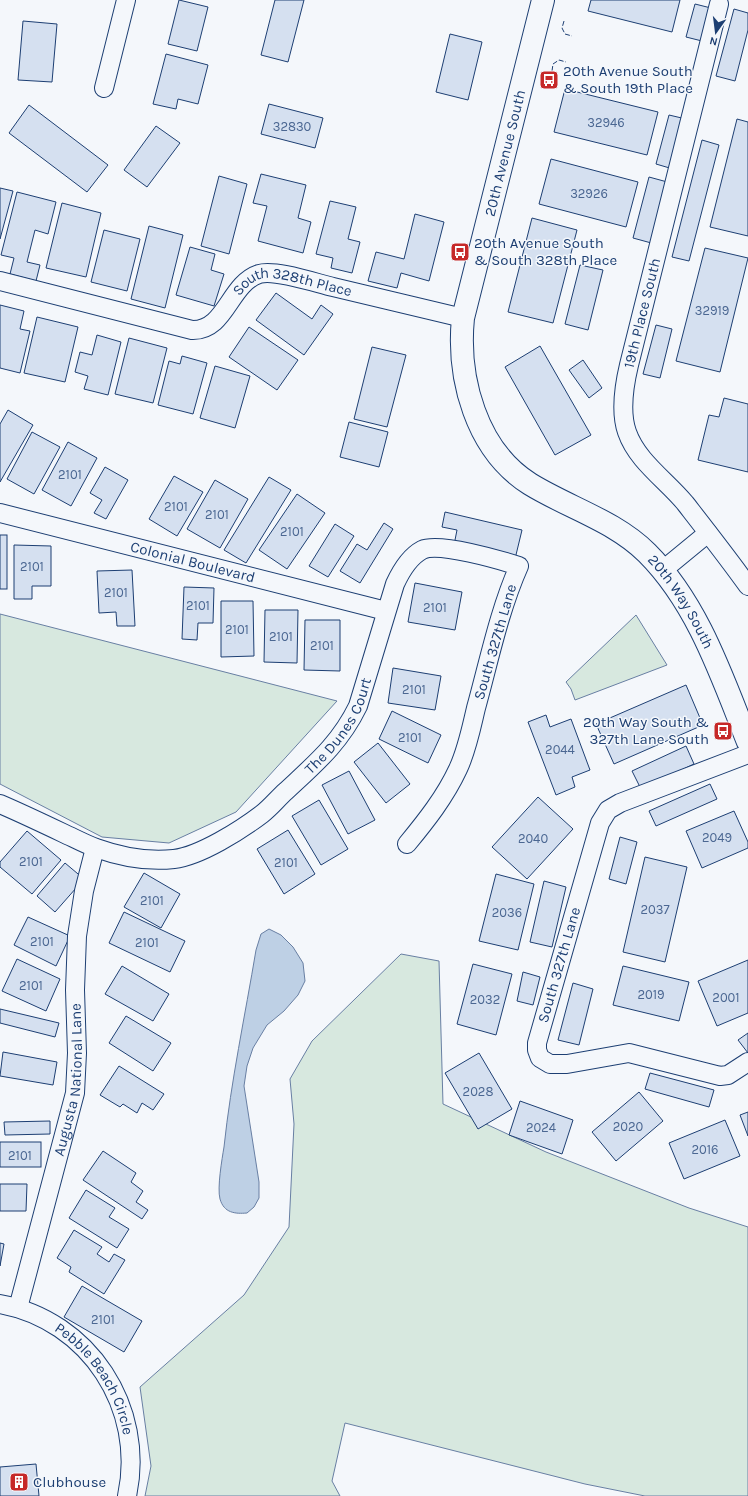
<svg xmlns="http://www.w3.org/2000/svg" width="748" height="1496" font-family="Karla,sans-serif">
<rect width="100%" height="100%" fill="#f4f7fb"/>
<g fill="#d7e8df" stroke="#687fa3">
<path d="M0 614 337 701 236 812 169 843 102 837 0 784Z"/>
<path d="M636 615 667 665 575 700 571 689 566 682Z"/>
<path d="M401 954 439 961 443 1104 546 1152 689 1208 748 1227V1496H645L585 1484 345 1423 332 1481 340 1496H145L151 1466 140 1387 244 1295 289 1227 294 1124 290 1079 312 1041Z"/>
</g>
<path fill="#bed0e5" stroke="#687fa3" d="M269 929 281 935 293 947 303 963 305 981 298 995 284 1011 267 1025 253 1048 247 1066 244 1086 259 1182V1198L254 1207 247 1213C235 1214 224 1213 220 1199 217 1188 222 1159 224 1147 231 1081 245 1016 256 950L261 934Z"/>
<g fill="#d5e0f0" stroke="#1d3f73">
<path d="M179 0 208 7 197 51 168 44Z"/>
<path d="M275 0H304L288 62 261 55Z"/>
<path d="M591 0H680L672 32 588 11Z"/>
<path d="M695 4 711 8 702 41 686 37Z"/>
<path d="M734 9 748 13V30L735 81 716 76Z"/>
<path d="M23 21 57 24 52 82 18 80Z"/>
<path d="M450 34 482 42 468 100 436 92Z"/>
<path d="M166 54 208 65 198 104 178 99 176 109 153 104Z"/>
<path d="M565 89 658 112 647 155 554 132Z"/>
<path d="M269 104 323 118 315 148 261 134Z"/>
<path d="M29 105 108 165 87 192 9 133Z"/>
<path d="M669 115 686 119 673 169 656 164Z"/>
<path d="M737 119 748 122V236L710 227Z"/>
<path d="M156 126 180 143 147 187 124 170Z"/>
<path d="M702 140 719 145 689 261 672 257Z"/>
<path d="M551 159 638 182 626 227 539 204Z"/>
<path d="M261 174 306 185 298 218 311 222 303 253 258 241 267 206 253 203Z"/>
<path d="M219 176 247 184 229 254 201 246Z"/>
<path d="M649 177 671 183 655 244 633 238Z"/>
<path d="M0 188 13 191 0 239Z"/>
<path d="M17 192 56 202 48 234 35 230 27 262 40 265 36 281 10 274 14 258 1 255Z"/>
<path d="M330 201 356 207 348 239 360 242 352 273 331 268 333 258 316 254Z"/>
<path d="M62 203 101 213 86 277 46 268Z"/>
<path d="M415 214 444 222 429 281 401 273 397 288 368 281 376 252 404 259Z"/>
<path d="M532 218 577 230 553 323 508 312Z"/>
<path d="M149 226 183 235 165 308 131 299Z"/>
<path d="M104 230 140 239 127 291 91 282Z"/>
<path d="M190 247 215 254 211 270 224 274 214 306 176 295Z"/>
<path d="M705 248 748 258 720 372 676 361Z"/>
<path d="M580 265 603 270 588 330 565 324Z"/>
<path d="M276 293 312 319 321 305 333 314 304 355 256 320Z"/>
<path d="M0 305 24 311 20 329 30 331 20 373 0 368Z"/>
<path d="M37 317 78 327 65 382 24 373Z"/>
<path d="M656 325 672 329 660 378 643 374Z"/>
<path d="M249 327 298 360 277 390 229 357Z"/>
<path d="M97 335 121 342 108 395 84 389 88 376 75 372 80 352 92 355Z"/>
<path d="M129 338 167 348 153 403 115 394Z"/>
<path d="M540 346 591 435 555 455 505 367Z"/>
<path d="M372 347 406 355 387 427 354 419Z"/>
<path d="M182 356 207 363 193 414 158 405 169 361 180 364Z"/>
<path d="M583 360 602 388 589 398 569 370Z"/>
<path d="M215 366 250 376 235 428 200 418Z"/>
<path d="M724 398 748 404V472L698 460 709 415 719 417Z"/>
<path d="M8 410 33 425 0 482V424Z"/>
<path d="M349 422 388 432 379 467 340 457Z"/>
<path d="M32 432 60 447 34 494 7 479Z"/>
<path d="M68 442 97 458 71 506 42 490Z"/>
<path d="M105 467 128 480 106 519 94 513 102 500 90 493Z"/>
<path d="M174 476 203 492 177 536 149 519Z"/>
<path d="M269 477 291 490 246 563 224 550Z"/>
<path d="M215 480 248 499 220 548 187 529Z"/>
<path d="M297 494 325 513 287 569 259 550Z"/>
<path d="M445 512 522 530 515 559 454 545 457 530 442 527Z"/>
<path d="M384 523 393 529 360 583 340 571 357 544 367 550Z"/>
<path d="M335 524 354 536 328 577 309 566Z"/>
<rect x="0" y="535" width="7" height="54"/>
<path d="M14 545 51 546V586H32V599H14Z"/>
<path d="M132 570 135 626H117L116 612 99 613 97 571Z"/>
<path d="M415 583 462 592 455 630 408 622Z"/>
<path d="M184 587 214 588 213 623H198L197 640 182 639Z"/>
<path d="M221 601H253L254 656 221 657Z"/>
<path d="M265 610H298L297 663 264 662Z"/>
<path d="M305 620H340V671L304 670Z"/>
<path d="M393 668 441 676 435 710 388 703Z"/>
<path d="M686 685 703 725 614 764 596 724Z"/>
<path d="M392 711 441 735 428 763 379 739Z"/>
<path d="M546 715 550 727 571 719 590 770 572 777 575 787 556 795 528 722Z"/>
<path d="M378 743 410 784 386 803 354 762Z"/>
<path d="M686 746 694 764 641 789 632 771Z"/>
<path d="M349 771 375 820 348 834 322 785Z"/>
<path d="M710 784 717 799 656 826 649 811Z"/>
<path d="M538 797 573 829 527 879 492 847Z"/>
<path d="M319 800 348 849 321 865 292 816Z"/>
<path d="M734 811 748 842V848L702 868 686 831Z"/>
<path d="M288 830 315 874 284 894 257 849Z"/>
<path d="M27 831 61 860 32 894 0 867V862Z"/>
<path d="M620 837 637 842 626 884 609 879Z"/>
<path d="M645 857 687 867 665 962 623 952Z"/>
<path d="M65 863 84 879 55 912 37 896Z"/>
<path d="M144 873 180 894 161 928 124 907Z"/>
<path d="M496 874 534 884 518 950 479 941Z"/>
<path d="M544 881 566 887 552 947 530 942Z"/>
<path d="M124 912 185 941 170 972 109 943Z"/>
<path d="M28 917 70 936 56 966 14 945Z"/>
<path d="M17 959 60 979 46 1011 2 991Z"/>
<path d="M748 960V1013L717 1026 698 981Z"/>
<path d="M473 964 512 974 496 1035 457 1024Z"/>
<path d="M122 966 169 994 153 1021 105 994Z"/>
<path d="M623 966 689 982 679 1021 613 1005Z"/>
<path d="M523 972 540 977 533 1005 517 1001Z"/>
<path d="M573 983 593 989 579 1045 558 1040Z"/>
<path d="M0 1009 59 1023 55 1037 0 1023Z"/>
<path d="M126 1016 171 1043 153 1071 109 1043Z"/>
<path d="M748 1033V1053L738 1040Z"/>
<path d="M3 1052 57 1062 53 1085 0 1076Z"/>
<path d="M479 1053 512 1109 478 1129 445 1073Z"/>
<path d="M119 1066 164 1094 153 1110 142 1103 137 1113 123 1104 120 1107 100 1095Z"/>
<path d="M650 1073 714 1090 709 1107 645 1089Z"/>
<path d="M639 1092 663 1121 616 1161 592 1132Z"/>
<path d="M520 1101 573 1120 562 1154 509 1135Z"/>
<path d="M748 1112V1136L740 1115Z"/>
<path d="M725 1120 740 1156 684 1179 669 1143Z"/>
<path d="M50 1121V1134L5 1135 4 1122Z"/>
<rect x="0" y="1142" width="41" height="25"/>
<path d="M103 1151 136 1173 131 1182 143 1191 136 1202 148 1210 142 1219 83 1180Z"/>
<path d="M0 1184H27L26 1211H0Z"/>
<path d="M86 1190 115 1208 109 1217 129 1229 117 1248 69 1218Z"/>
<path d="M74 1230 102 1247 97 1254 109 1262 114 1254 125 1260 104 1294 69 1272 71 1267 57 1258Z"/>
<path d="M0 1243 4 1244 0 1266Z"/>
<path d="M82 1286 142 1321 124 1352 64 1317Z"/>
<path d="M36 1464 39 1496H0V1467Z"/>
</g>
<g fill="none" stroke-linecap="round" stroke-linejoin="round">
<defs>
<g id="minor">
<path d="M719 4 629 365C624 386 620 412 627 432 637 461 666 480 685 503 706 530 728 558 748 586"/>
<path d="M104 88 126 0"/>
<path id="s1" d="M0 281 192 330C226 331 229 284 259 274 275 269 316 283 333 287 376 297 420 308 463 318"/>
<path id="s2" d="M0 513 386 611"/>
<path d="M663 570 708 533"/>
<path d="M748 754 620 803 608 810 600 823 537 1043V1050L540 1058 550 1064H567L629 1053 720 1076 728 1075 748 1062"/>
<path id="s3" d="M0 804C21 813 42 823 63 833 74 838 85 844 96 848 121 857 147 862 174 859 200 856 241 830 262 814 271 807 278 798 286 791 316 763 340 743 358 706L395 584C401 571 409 557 422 550 439 542 500 560 519 566 499 611 489 661 476 708 471 729 467 750 458 769 445 797 426 821 407 844"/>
<path id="s4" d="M0 1304C89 1320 146 1408 127 1496"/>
<path id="s5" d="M18 1308 75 1093 77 1053 75 990 77 936 84 891 95 848"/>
</g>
<g id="tertiary">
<path id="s6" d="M543 0 463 318C457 378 476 450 530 484 569 508 615 521 647 553 698 604 722 677 748 742"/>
</g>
</defs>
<use href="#minor" stroke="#1d3f73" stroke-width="20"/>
<use href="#tertiary" stroke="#1d3f73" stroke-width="24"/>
<use href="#minor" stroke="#f4f7fb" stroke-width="18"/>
<use href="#tertiary" stroke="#f4f7fb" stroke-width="22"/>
<g stroke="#1d3f73" stroke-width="1" stroke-dasharray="5 2" stroke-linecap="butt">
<path d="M564 21 562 28 565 34 572 36"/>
<path d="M552 71 553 64 559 60 566 62"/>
</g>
</g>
<defs>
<symbol id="bus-square" viewBox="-11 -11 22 22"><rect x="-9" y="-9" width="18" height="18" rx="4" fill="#c62828" stroke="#f4f7fb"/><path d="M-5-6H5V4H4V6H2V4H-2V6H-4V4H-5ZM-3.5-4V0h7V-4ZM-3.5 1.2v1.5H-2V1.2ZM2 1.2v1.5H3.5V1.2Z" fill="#fff"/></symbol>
<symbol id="building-square" viewBox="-11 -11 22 22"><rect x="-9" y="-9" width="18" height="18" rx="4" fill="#c62828" stroke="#f4f7fb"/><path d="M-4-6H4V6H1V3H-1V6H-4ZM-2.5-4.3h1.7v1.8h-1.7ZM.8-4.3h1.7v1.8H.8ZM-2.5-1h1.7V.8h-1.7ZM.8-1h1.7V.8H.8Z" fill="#fff"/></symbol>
</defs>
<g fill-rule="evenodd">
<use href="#bus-square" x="538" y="69" width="22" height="22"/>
<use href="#bus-square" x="449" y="241" width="22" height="22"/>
<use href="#bus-square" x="712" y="720" width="22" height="22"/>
<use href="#building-square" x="8" y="1471" width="22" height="22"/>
</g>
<g text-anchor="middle" stroke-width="3" stroke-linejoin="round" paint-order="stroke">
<g font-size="13" fill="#4b6792">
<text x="606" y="127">32946</text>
<text x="292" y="131">32830</text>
<text x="589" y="198">32926</text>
<text x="712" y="315">32919</text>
<text x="70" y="479">2101</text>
<text x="176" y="511">2101</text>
<text x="217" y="519">2101</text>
<text x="292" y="536">2101</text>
<text x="32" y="571">2101</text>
<text x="116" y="597">2101</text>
<text x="198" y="610">2101</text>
<text x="435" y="612">2101</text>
<text x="237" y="634">2101</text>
<text x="281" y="641">2101</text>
<text x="322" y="650">2101</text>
<text x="414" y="694">2101</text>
<text x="410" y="742">2101</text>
<text x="560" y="754">2044</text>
<text x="717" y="842">2049</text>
<text x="533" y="843">2040</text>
<text x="31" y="866">2101</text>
<text x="286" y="867">2101</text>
<text x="152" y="905">2101</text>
<text x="655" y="914">2037</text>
<text x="507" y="917">2036</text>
<text x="42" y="946">2101</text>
<text x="147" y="947">2101</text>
<text x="31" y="990">2101</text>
<text x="651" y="999">2019</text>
<text x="726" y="1002">2001</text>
<text x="485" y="1004">2032</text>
<text x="478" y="1096">2028</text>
<text x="628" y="1131">2020</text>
<text x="541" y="1132">2024</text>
<text x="705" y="1154">2016</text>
<text x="20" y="1160">2101</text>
<text x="103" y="1324">2101</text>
</g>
<g font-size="15" fill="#1d3f73" stroke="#f4f7fb" text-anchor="start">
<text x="563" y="76">20th Avenue South<tspan x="563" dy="17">&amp; South 19th Place</tspan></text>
<text x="474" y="248">20th Avenue South<tspan x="474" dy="17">&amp; South 328th Place</tspan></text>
<text x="709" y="727" text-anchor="end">20th Way South &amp;<tspan x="709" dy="17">327th Lane South</tspan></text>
<text x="33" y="1487">Clubhouse</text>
</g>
<g font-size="15" fill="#1d3f73" stroke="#f4f7fb">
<text transform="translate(505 153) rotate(-76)" y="5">20th Avenue South</text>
<text dy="5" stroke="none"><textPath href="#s1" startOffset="321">South 328th Place</textPath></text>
<text transform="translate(642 313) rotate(-76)" y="5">19th Place South</text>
<text dy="5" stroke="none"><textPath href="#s2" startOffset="199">Colonial Boulevard</textPath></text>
<text dy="5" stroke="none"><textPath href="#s6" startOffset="712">20th Way South</textPath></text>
<text transform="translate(495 642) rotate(-74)" y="5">South 327th Lane</text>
<text dy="5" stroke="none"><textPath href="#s3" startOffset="403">The Dunes Court</textPath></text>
<text transform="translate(559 965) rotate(-74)" y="5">South 327th Lane</text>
<text dy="5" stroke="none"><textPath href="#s5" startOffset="235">Augusta National Lane</textPath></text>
<text dy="5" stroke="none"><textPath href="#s4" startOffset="128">Pebble Beach Circle</textPath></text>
</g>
</g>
<g transform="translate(716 32) rotate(194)" stroke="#f4f7fb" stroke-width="3" paint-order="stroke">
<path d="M0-3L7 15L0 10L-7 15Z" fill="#1d3f73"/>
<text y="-6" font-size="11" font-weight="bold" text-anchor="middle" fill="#1d3f73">N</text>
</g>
</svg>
